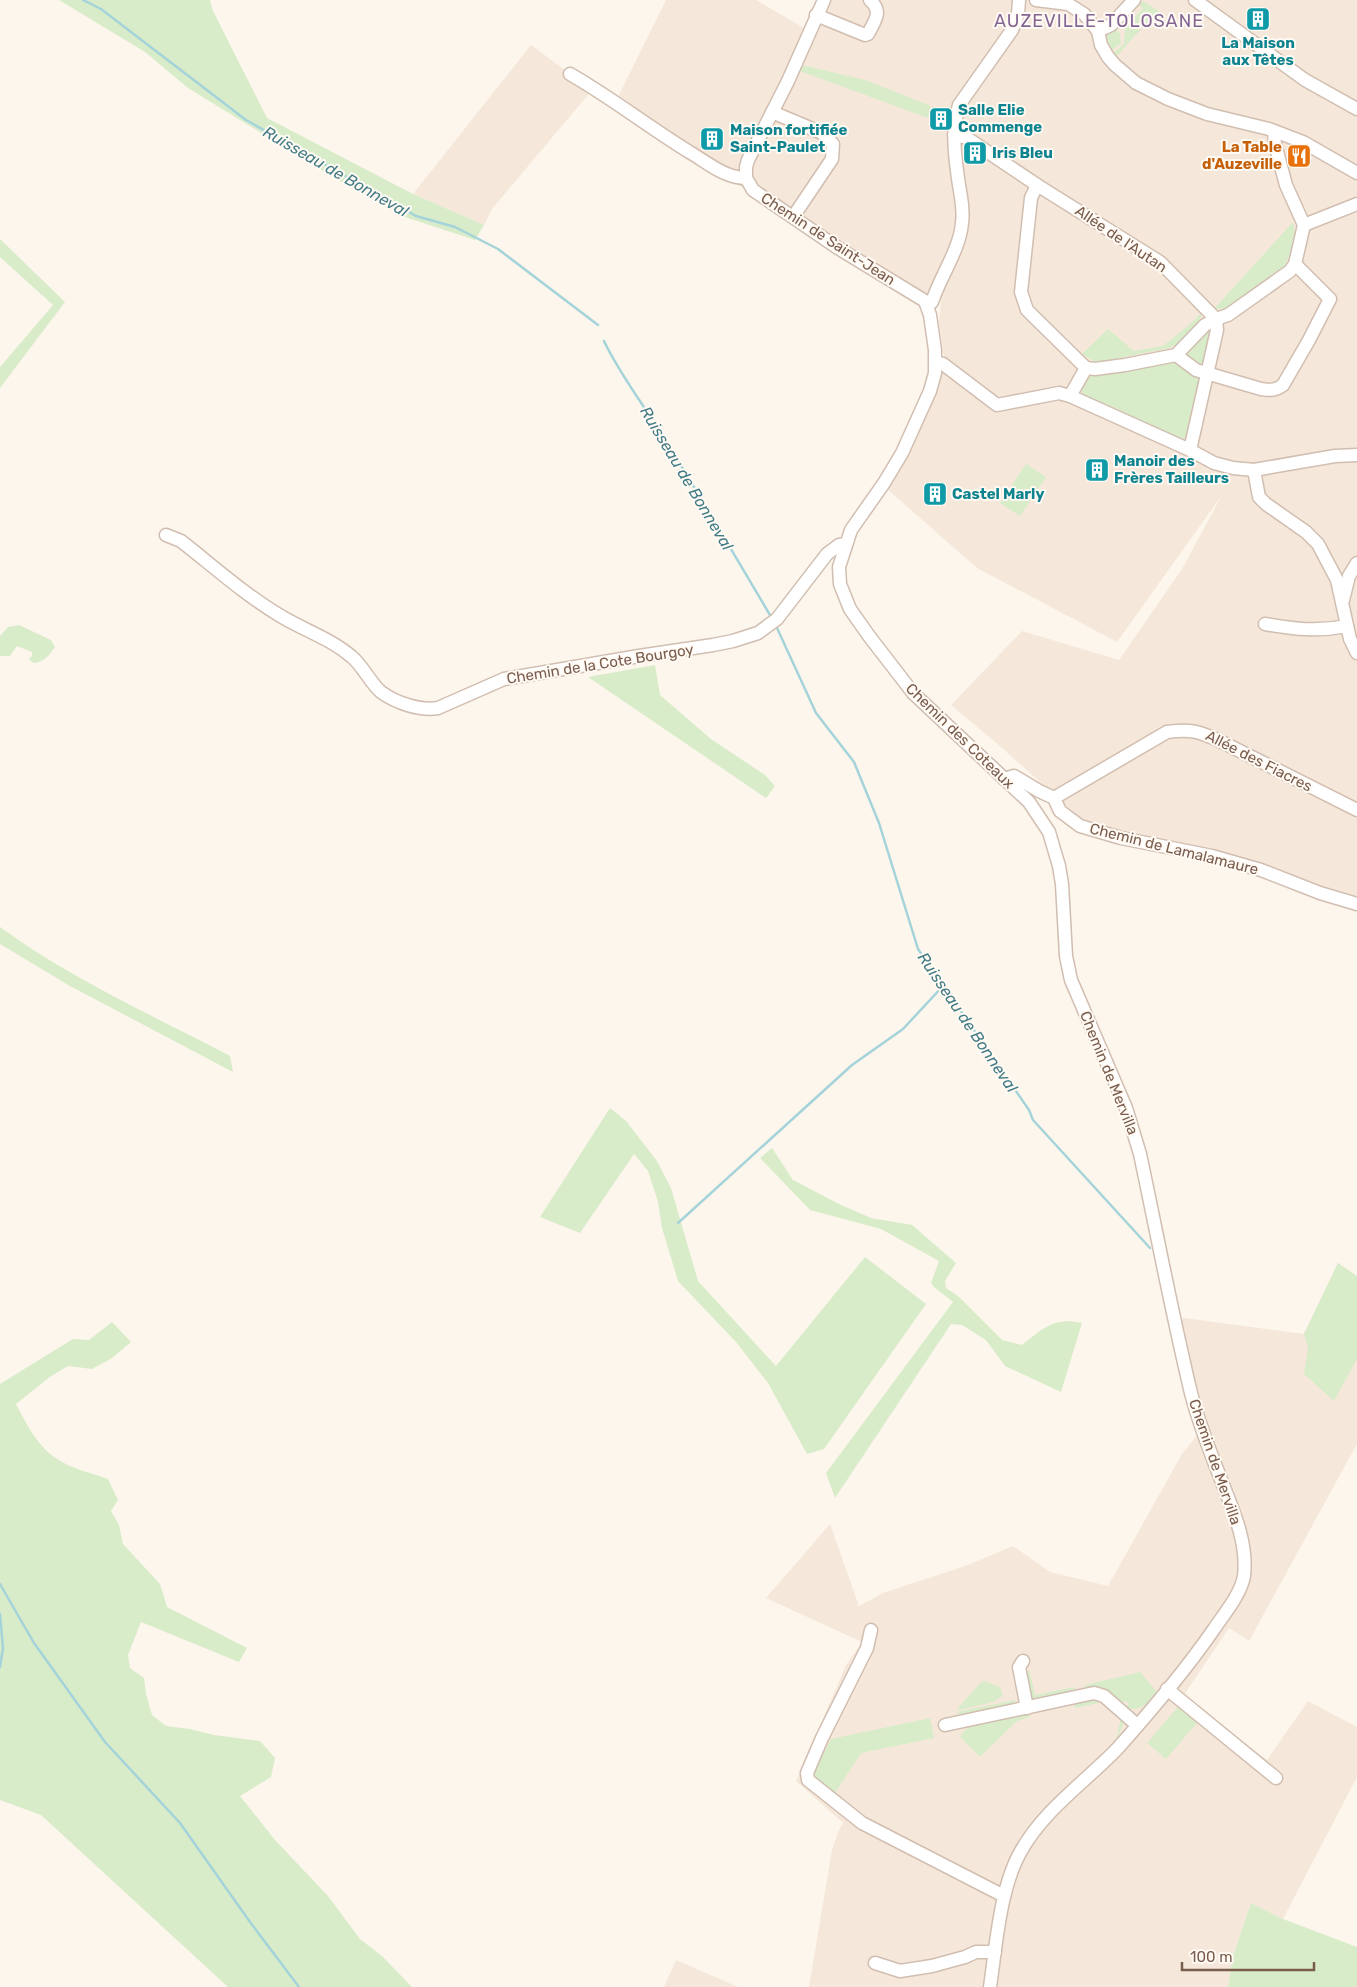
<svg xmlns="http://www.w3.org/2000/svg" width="1357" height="1987" font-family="Rubik,sans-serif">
<rect width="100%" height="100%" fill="#fdf6ec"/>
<g fill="#f5e8da">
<path d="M666 0H756L804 28 816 0H1357V909L1280 875 1085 822 994 741 951 705 1022 631 1119 660 1182 569 1222 495 1117 642 977 568 878 481 902 438 912 449 937 388 942 373 944 356 939 322 941 301 865 270 742 187 613 107Z"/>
<path d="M531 45 592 90 492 209 484 225 413 194Z"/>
<path d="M1338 1263 1357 1276V1444L1249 1641 1229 1628 1182 1698 1267 1760 1308 1701 1357 1727V1777L1283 1919 1251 1903 1233 1956 1228 1987H809L832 1850 838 1832 843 1823 796 1781 846 1665 862 1642 766 1598 830 1524 859 1606 883 1593 965 1566 1013 1546 1050 1572 1108 1586 1182 1454 1198 1434 1175 1326 1184 1318 1304 1334Z"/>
<path d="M676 1960 738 1987H664Z"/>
</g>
<g fill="#d8ecc9">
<path d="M59 0H210L213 11 267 118 413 194 484 225 475 240 402 216 331 176 188 88 145 52Z"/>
<path d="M1143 1 1165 15 1160 23 1157 21 1155 23 1149 20 1116 57 1112 54 1124 44 1125 28 1143 8 1139 5Z"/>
<path d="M1113 28 1120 33 1121 43 1111 51 1105 39 1107 33Z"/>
<path d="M802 65 865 80 931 106 928 118 800 71Z"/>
<path d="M1293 222 1295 233 1289 257 1282 270 1230 309H1214Z"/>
<path d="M0 239 65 302 0 388V367L53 305 0 257Z"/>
<path d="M1202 312C1201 326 1181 343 1169 348L1099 362H1095L1082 354 1108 329 1134 351 1163 346 1189 325Z"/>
<path d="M1210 329 1212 330 1202 367 1184 356 1185 349Z"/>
<path d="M1173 360 1194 372 1202 384 1190 435 1178 441 1134 422 1132 416 1111 406 1107 409 1084 399 1080 386 1086 376 1090 375Z"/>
<path d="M1026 464 1046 477 1020 516 1000 503Z"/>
<path d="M19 625 51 640 55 647C48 656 45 662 33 663L29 659 32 656V652L17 646 10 656H0V636L8 627Z"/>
<path d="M655 665 660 695 711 739 765 775 775 786 766 798 588 677Z"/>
<path d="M0 927C71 979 152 1015 230 1056L233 1072 70 986 0 944Z"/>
<path d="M610 1108 626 1121 657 1161 671 1188 698 1281 776 1366 865 1257 926 1304 824 1449 807 1454 768 1383 736 1342 678 1281 662 1228 658 1202 648 1171 634 1154 580 1233 540 1217Z"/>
<path d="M772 1148 793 1180 839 1204 871 1218 912 1225 956 1263 945 1281 946 1288 958 1296 1002 1340 1022 1345C1044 1328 1054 1317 1082 1323L1061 1392 1005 1366 986 1340 962 1325 951 1324 835 1498 826 1473 953 1302 934 1287 931 1283 939 1261 881 1229 810 1210 760 1158Z"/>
<path d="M1338 1263 1357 1276V1359L1334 1401 1304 1374 1308 1348 1304 1334Z"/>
<path d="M112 1322 131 1342 112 1358 92 1369 68 1366 51 1376 16 1404C26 1423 36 1444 54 1457 69 1468 91 1473 108 1479L118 1500 111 1511 119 1525 123 1544 160 1584 167 1607 247 1648 239 1662 141 1622 128 1655 130 1668 144 1678 146 1694 152 1715 166 1726 190 1729 214 1735 260 1741 275 1758 271 1777 240 1796 275 1840 328 1896 360 1939 382 1956 412 1987H228L41 1815 0 1800V1384L73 1339 89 1340Z"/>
<path d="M1029 1669 1035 1695 1075 1687 1076 1692 1034 1701 1028 1697 1025 1682Z"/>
<path d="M1140 1672 1158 1693C1148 1703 1143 1710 1129 1709L1126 1706 1129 1704 1125 1701 1122 1703 1103 1689H1086L1085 1685Z"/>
<path d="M984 1681 1000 1687 1003 1696 993 1702 959 1710 958 1708 981 1682Z"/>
<path d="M1095 1696 1103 1698 1123 1716 1121 1718 1123 1725 1116 1740 1121 1718 1103 1702 1075 1708 1074 1701Z"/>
<path d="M1015 1700 1016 1704 963 1715 956 1712Z"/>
<path d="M1178 1707 1197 1723 1166 1759 1147 1743Z"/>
<path d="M1028 1711 1030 1717 1017 1721 980 1757 961 1738V1734L970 1726Z"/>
<path d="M930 1718 934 1738 861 1753 831 1799 811 1779 831 1739Z"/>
<path d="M1251 1903 1283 1919 1357 1947V1987H1228L1233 1956Z"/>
</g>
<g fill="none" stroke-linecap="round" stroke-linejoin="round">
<g stroke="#a5d3da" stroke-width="2.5">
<path d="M83 0 101 9 246 120 416 216 455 227 498 249 598 325"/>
<path d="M604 341C620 375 644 405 664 438 700 496 735 556 770 615"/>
<path d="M777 628 816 713 854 762 879 823 918 949 1029 1110 1033 1120 1150 1248"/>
<path d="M678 1223 852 1065 903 1029 943 986"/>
<path d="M0 1584 34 1643 105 1742 180 1823 250 1922 299 1987"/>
<path d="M0 1614 3 1648 0 1667"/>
</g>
<defs>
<g id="minor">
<path d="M824 0 788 81 748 160 746 167V178L753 190 838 248 925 301 930 315 935 350V373L930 391 902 453 884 483 851 530 839 567 840 584 850 609 869 636 913 693 1029 802 1049 832 1059 866 1062 884 1066 956 1071 980 1126 1108 1140 1154C1157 1234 1172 1314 1191 1393 1198 1421 1209 1449 1220 1477 1232 1508 1248 1541 1244 1576 1241 1594 1224 1614 1214 1629 1185 1671 1151 1711 1117 1749 1085 1782 1044 1810 1021 1851 1000 1887 996 1946 990 1987"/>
<path d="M1036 0 1068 4 1084 14 1098 31 1101 45 1108 57 1115 65 1136 83 1168 99 1207 114 1269 129 1303 142 1357 173"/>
<path d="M1195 0 1305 80 1357 109"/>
<path d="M816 15 865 35 868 34C875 20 883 12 870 0"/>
<path d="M1098 31 1111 25 1134 0"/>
<path d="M570 74C612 98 650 128 691 153 708 163 725 178 746 178"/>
<path d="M772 112 822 133 833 144 832 159 793 217"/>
<path d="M954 135 967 138 1037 185 1160 262 1216 319 1217 330 1190 450"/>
<path d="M1037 185 1031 198 1021 292 1027 310 1086 368"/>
<path d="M1304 225 1357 204"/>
<path d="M928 305 932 302C940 277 960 249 962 223 964 210 961 197 959 185 955 158 951 132 959 105L1012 30 1018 14 1019 0"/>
<path d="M1176 355 1196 370 1261 389C1270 390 1275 391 1283 385L1309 340 1330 299 1295 264"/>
<path d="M936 362 943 364 997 405 1059 393 1070 396 1190 450 1214 463 1233 468 1254 470 1335 456 1357 455"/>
<path d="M1086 368 1095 369 1125 365 1176 355 1205 325 1216 319 1228 315 1290 271 1295 264 1304 225 1286 185 1275 144 1274 132"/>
<path d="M1070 396 1086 368"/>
<path d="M1254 470 1259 497 1266 504 1306 532 1318 544 1337 580 1350 639 1357 653"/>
<path d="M166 535 181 541C213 566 244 594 279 615 303 630 330 638 352 657 362 665 372 685 381 692 396 703 420 711 438 708L504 679 639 656 713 645 733 641 758 633 777 619 827 554 839 545 846 544"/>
<path d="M1343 600 1349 576 1357 563"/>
<path d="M1265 624C1295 629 1317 632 1347 626"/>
<path d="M1004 779 1014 776 1039 791 1054 798 1060 811 1080 826 1121 838 1212 856 1261 870 1320 893 1357 904"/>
<path d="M1054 798 1167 732C1191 729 1198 731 1220 741L1357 810"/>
<path d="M871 1630 867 1648 822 1738 807 1773 808 1780 862 1823 1004 1896"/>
<path d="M1023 1661 1019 1667 1027 1708"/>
<path d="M1167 1689 1276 1778"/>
<path d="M945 1725 1094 1693 1104 1696 1137 1725"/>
<path d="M875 1963 900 1971 932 1966 965 1957 976 1952H995"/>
</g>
</defs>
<use href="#minor" stroke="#d1beb0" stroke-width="15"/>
<use href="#minor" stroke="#fff" stroke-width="12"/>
</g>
<defs>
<symbol id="building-square" viewBox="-11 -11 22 22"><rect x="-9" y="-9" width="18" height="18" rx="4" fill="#0f9aa8" stroke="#fffaf3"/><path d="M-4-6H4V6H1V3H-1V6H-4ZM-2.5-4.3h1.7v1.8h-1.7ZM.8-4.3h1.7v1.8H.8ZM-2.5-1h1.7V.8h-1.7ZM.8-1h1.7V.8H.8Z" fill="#fff"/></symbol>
<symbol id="restaurant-square" viewBox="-11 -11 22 22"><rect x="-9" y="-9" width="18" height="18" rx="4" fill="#e8710a" stroke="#fffaf3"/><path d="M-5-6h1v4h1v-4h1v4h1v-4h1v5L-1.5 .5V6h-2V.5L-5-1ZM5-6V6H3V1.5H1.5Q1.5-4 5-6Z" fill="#fff"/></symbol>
</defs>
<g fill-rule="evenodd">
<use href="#building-square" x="1244" y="5" width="28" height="28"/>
<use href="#building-square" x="927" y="105" width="28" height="28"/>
<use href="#building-square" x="698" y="125" width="28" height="28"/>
<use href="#building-square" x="961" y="139" width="28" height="28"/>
<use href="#restaurant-square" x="1285" y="142" width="28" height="28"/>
<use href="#building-square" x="1083" y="456" width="28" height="28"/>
<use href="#building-square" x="921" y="480" width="28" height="28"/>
</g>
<g text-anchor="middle" stroke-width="4" stroke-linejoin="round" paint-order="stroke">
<g font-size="15" font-weight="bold" fill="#0d838f" stroke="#fffaf3" text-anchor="start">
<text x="1258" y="48" text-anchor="middle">La Maison<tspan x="1258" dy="17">aux Têtes</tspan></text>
<text x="958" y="115">Salle Elie<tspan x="958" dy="17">Commenge</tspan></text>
<text x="730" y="135">Maison fortifiée<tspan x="730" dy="17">Saint-Paulet</tspan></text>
<text x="992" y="158">Iris Bleu</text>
<text x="1114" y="466">Manoir des<tspan x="1114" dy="17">Frères Tailleurs</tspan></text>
<text x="952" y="499">Castel Marly</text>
</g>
<g font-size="15" font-weight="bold" fill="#c56008" stroke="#fffaf3" text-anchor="end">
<text x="1282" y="152">La Table<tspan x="1282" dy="17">d'Auzeville</tspan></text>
</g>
<g font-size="15" fill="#7a5c4d" stroke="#fffaf3">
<text transform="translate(828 239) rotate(33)" y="5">Chemin de Saint-Jean</text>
<text transform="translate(1121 239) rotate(34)" y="5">Allée de l'Autan</text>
<text transform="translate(600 664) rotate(-9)" y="5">Chemin de la Cote Bourgoy</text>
<text transform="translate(960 736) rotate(44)" y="5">Chemin des Coteaux</text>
<text transform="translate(1259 761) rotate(27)" y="5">Allée des Fiacres</text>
<text transform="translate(1174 849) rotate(14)" y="5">Chemin de Lamalamaure</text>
<text transform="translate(1109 1073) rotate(68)" y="5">Chemin de Mervilla</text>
<text transform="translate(1215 1462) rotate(71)" y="5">Chemin de Mervilla</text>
</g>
<g font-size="16" font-style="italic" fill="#437c86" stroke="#fffaf3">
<text transform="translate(336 171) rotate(30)" y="6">Ruisseau de Bonneval</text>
<text transform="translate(687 478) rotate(59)" y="6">Ruisseau de Bonneval</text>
<text transform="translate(968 1022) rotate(56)" y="6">Ruisseau de Bonneval</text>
</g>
<g font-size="18" letter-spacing="1" fill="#846695" stroke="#fffaf3">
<text x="1099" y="27">AUZEVILLE-TOLOSANE</text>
</g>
</g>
<path d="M1182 1962v8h132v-8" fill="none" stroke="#7a5c4d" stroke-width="2.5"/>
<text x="1190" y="1962" font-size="15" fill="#7a5c4d" stroke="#fffaf3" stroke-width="4" paint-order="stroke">100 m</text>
</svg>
